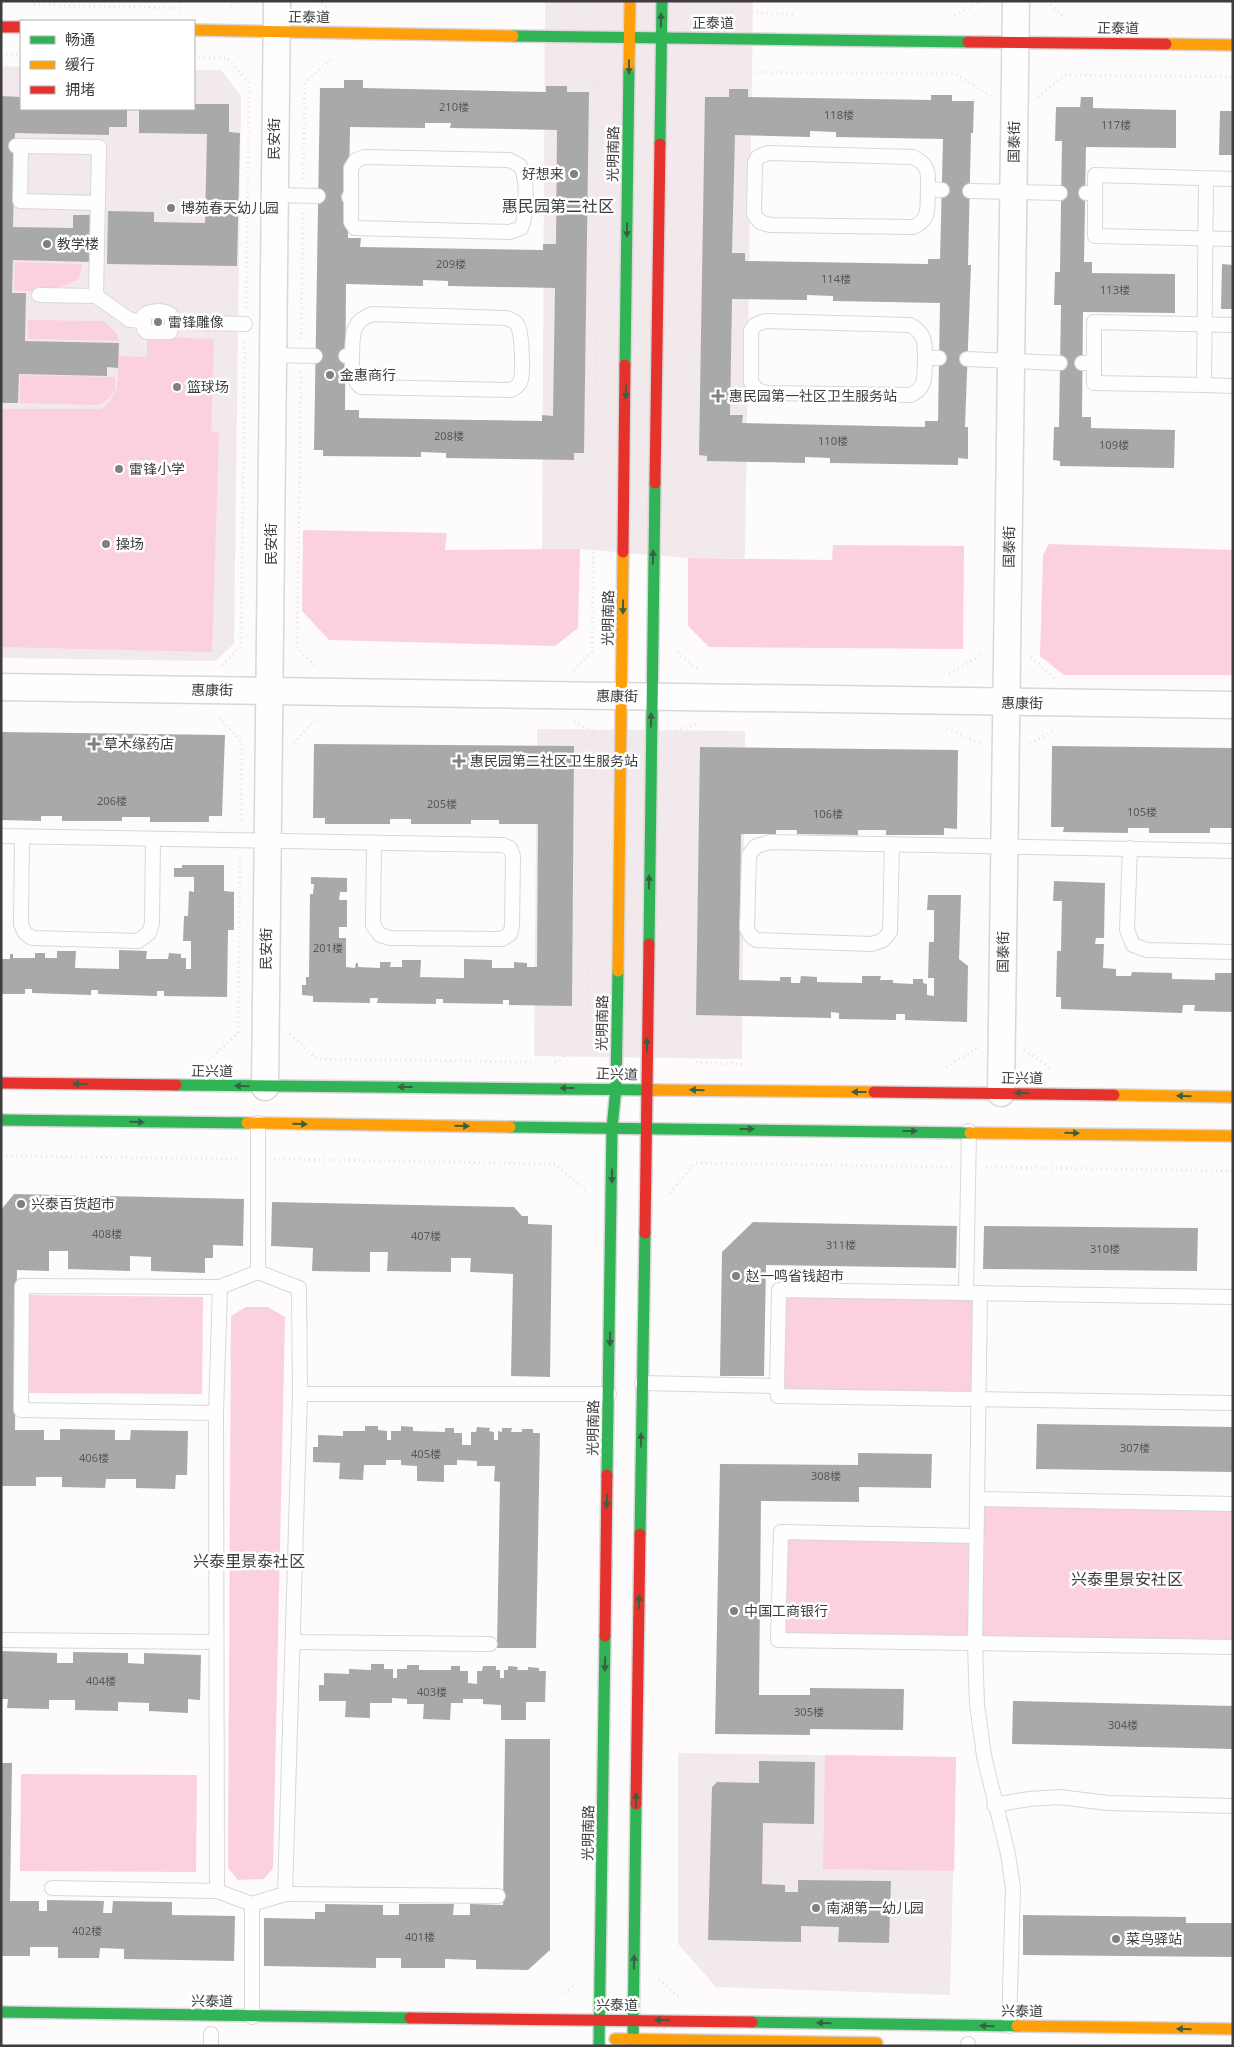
<svg xmlns="http://www.w3.org/2000/svg" width="1234" height="2047" font-family="'Noto Sans','Noto Sans SC',sans-serif">
<rect width="100%" height="100%" fill="#fdfbfc"/>
<g fill="#f2e9ec">
<path d="M545 1H753L745 558H688L580 549 542 550Z"/>
<path d="M1 66 21 67V109H194V70H221L241 96 234 644 215 661 1 658Z"/>
<path d="M537 729 745 731 742 1059 534 1056Z"/>
<path d="M678 1753 956 1757 950 1995 716 1987 678 1944Z"/>
</g>
<g fill="#fbd1df">
<path d="M15 262 82 264 79 279C58 290 37 292 14 291Z"/>
<path d="M28 320 103 321C111 327 117 332 119 341L28 339Z"/>
<path d="M147 337 214 339 211 432 219 433 212 652 1 647V409H101C122 394 117 380 118 356L147 357Z"/>
<path d="M20 375 115 377V391L105 402 97 405 20 403Z"/>
<path d="M303 530 447 533 445 550 580 549 578 628 555 646 329 640 302 611Z"/>
<path d="M1049 544 1233 550V675H1064L1040 656 1043 555Z"/>
<path d="M833 545 964 546 963 649 709 647 688 626V558L832 560Z"/>
<path d="M783 1294 973 1297 972 1395 782 1392Z"/>
<path d="M26 1295 203 1297 202 1394 26 1393Z"/>
<path d="M246 1307H268L285 1317 273 1868 264 1879 238 1880 228 1868 231 1316Z"/>
<path d="M982 1503 1233 1508V1644L980 1640Z"/>
<path d="M786 1537 972 1540 969 1639 783 1634Z"/>
<path d="M825 1755 956 1757 954 1871 823 1869Z"/>
<path d="M21 1774 197 1775 196 1872 20 1871Z"/>
</g>
<g fill="#aaa9aa" fill-rule="evenodd">
<path d="M344 80H363V88L546 92V86H567V92H589L584 453H574V460L446 458V453L421 452V457L323 456V450H314L320 88H344ZM425 123H451L450 128 557 130 556 244H543V250L360 247 361 238H348L350 127 425 128ZM423 280 448 281V286L555 288 553 416 542 415V421L359 418V410H345L346 284 423 286Z"/>
<path d="M729 89H748V97L931 100V95H952V101H974L973 133H971L968 265H971L965 427H968V459L958 458V465L830 463V458L805 457V463L707 461V456L699 455 705 97H729ZM810 131 836 132V137L943 139 940 259H928V264L745 261V253H732L735 135 810 137ZM807 295 833 296V301L940 303 938 421H925V427L742 423 743 415H730L732 299 807 300Z"/>
<path d="M1 96 21 97V109H127V127H109V135L15 133 13 227 73 228V215H93L92 262 13 260 12 293H26L25 341 119 343 118 368 107 367V376L19 374 18 403H1Z"/>
<path d="M1081 97H1093V108L1176 110V148L1086 147 1084 262H1092V273L1175 274V313L1083 312 1082 417H1091V428L1175 430 1174 468 1060 466V461L1053 460 1054 427H1059L1061 305H1054L1055 272H1060L1062 141H1055L1056 107H1080Z"/>
<path d="M194 104H229V132L240 133 237 266 107 264 108 211 154 212V222L205 223 207 134 139 133V109H194Z"/>
<path d="M1220 111H1233V155H1219Z"/>
<path d="M1222 264 1233 265V309H1221Z"/>
<path d="M1 732 225 735 222 816H209V822H150V817H122V821H62V816H41V821L1 820Z"/>
<path d="M314 744 574 746 572 1006 509 1005V1000H503V1004L443 1003V999H436V1004L377 1003 378 998H370V1003L313 1002V996L302 995V985H306V977H309L310 894H313L314 884H311V877L347 878V892H340L339 900H347V927H339V938H346V967L355 968 356 963H358V967L380 968V962H391L390 967H402V960H421L420 977 464 978V959L492 960V968H514V962L527 963V967H537L538 824H499V820H471V824H411V819H390V824H325V818H313Z"/>
<path d="M1052 746 1233 748V828H1210V833H1149V828H1128V833L1063 832 1064 827H1051Z"/>
<path d="M700 747 958 750 957 829 944 828V835H886V830H858V835L797 834V830H776V834H741L739 980 780 981V977H791V983H800L801 976 817 977V982L862 983V976H881L880 980H893V983L913 984V979H923V983L927 984V995L934 996V978H928L929 942H934V910H927L928 895H961L959 959 968 966 967 1022 905 1020V1014H896V1020L839 1019V1013L831 1012V1018L696 1015Z"/>
<path d="M182 865H224V891L234 892V930H228L227 997 164 996V991H157V996L98 994V990H91V995L32 993V989H25V994H1V959H10V954H13V958H35V953H45V958H57V951H76L75 968 119 969V950L147 951 146 959H168L169 953 181 954V958H186V969H191V941H183L184 916H188L189 891 194 892V877H174V868H182Z"/>
<path d="M1054 881 1105 883 1104 938H1096L1095 944H1104L1103 968 1116 969V976H1131L1132 972 1172 973V979L1215 980V973H1233V1012L1194 1011 1195 1005H1183L1182 1013 1061 1009V997H1056L1057 951H1061L1062 901H1053Z"/>
<path d="M14 1194 244 1199 243 1246 213 1245V1258H205V1273L151 1271V1257L130 1256V1271L68 1269V1251H49V1271L17 1270 15 1430H44V1440H60V1429L115 1430V1440H130L131 1430 188 1431 187 1475H176L175 1489 136 1488V1479H106L105 1488 62 1487V1477H36V1486H1V1210Z"/>
<path d="M272 1202 514 1207 522 1216H528V1224L552 1225 550 1377 511 1376 513 1274 470 1272 471 1258H451V1272L387 1271 388 1252H370V1272L312 1271 313 1248 271 1246Z"/>
<path d="M753 1222 957 1226 956 1268 766 1265 764 1376H720L722 1252Z"/>
<path d="M984 1226 1198 1228 1197 1271 983 1269Z"/>
<path d="M1037 1424 1233 1427V1472L1036 1469Z"/>
<path d="M365 1426H378V1430L387 1431V1440H391V1431H401V1426L413 1427V1431L445 1432V1428H454V1433H462V1445H471V1432H476L477 1427 490 1428 489 1431 494 1432V1440H498V1431L502 1432V1428H512L511 1432H522V1429H533V1433H540L536 1648H497L500 1482 494 1481 495 1466H477V1461L457 1460V1465H444V1482L417 1481V1466L401 1465V1460H386V1465H364L363 1480 339 1479 340 1463 313 1462V1447H318V1435L343 1436V1431H365Z"/>
<path d="M858 1453 932 1454 931 1488 859 1487V1502L761 1501 759 1695H810V1688L904 1689 903 1730 810 1729V1735L715 1734 720 1464 858 1465Z"/>
<path d="M1 1651 57 1653V1663H73V1652L128 1653V1663L144 1664V1653L201 1655 200 1700 188 1699V1713L149 1711V1703L118 1702V1711L75 1710V1700H49V1709L7 1708 8 1699H1Z"/>
<path d="M371 1664H384V1669H393V1678H397V1669H407V1665H419V1670H451V1666H460V1671H468V1683L477 1684V1671H482L483 1666H496V1670H500V1678H504V1670H508V1666L518 1667 517 1670H528V1667L539 1668V1671H546L545 1702H526V1720H501V1705L483 1704V1699H463V1703H451L450 1720 423 1719 424 1704H407V1699L392 1698V1703H370V1718L345 1717 346 1701H319V1685H324V1673L349 1674V1669L371 1670Z"/>
<path d="M1013 1701 1233 1706V1749L1012 1744Z"/>
<path d="M505 1739H550V1950L528 1970 476 1969V1960L445 1959V1968H401V1958H376V1968L264 1966V1918L315 1919V1912H325V1904L383 1905V1915H399V1904H454L453 1915H470V1904L503 1905Z"/>
<path d="M759 1761 815 1762 814 1824 763 1823 762 1884 785 1885V1892H798V1880L891 1881 889 1943 838 1942 839 1927 801 1926V1942L708 1940 712 1787 717 1782 759 1783Z"/>
<path d="M1 1763H12L10 1901H39V1911H47V1900L104 1901 103 1913H112L113 1901 172 1902V1915L235 1916 234 1961 124 1959V1949L100 1948 99 1958H58V1947H30V1956H1Z"/>
<path d="M1023 1915 1186 1917V1923H1233V1957L1023 1955Z"/>
</g>
<g fill="none" stroke-linecap="round" stroke-linejoin="round">
<defs>
<g id="lane">
<path d="M16 146 99 147 96 296"/>
<path d="M21 146 20 201 98 203"/>
<path d="M928 189C927 206 931 220 913 227L770 225 760 222 754 214 755 163 758 157 768 153 913 157C930 166 928 172 928 189L942 190"/>
<path d="M970 191 1060 193"/>
<path d="M1086 193H1095V236L1233 239"/>
<path d="M1095 193V175L1233 179"/>
<path d="M273 195 318 196"/>
<path d="M349 197H351V168L356 160 365 157 509 160C513 162 517 163 520 166 528 177 527 216 521 228L510 232 355 228 351 222V197"/>
<path d="M39 295 96 296 130 320 144 321"/>
<path d="M172 322 170 332H147L144 329V315C150 310 163 310 170 314L172 322 245 324"/>
<path d="M271 355 315 356"/>
<path d="M346 356H352C353 336 350 321 373 314L506 318C511 320 516 321 518 326 522 334 523 370 521 379 520 385 516 387 511 390L361 387C351 379 352 368 352 356"/>
<path d="M925 358C924 374 928 388 910 395L767 393 757 390 751 382V331L755 325 765 321 910 325C925 333 925 342 925 358H939"/>
<path d="M967 359 1060 363"/>
<path d="M1082 363H1094V383L1204 385 1206 179"/>
<path d="M1094 363V322L1233 325"/>
<path d="M1204 385 1233 386"/>
<path d="M1 836 503 845 510 848 513 856 512 926 510 934 502 939 390 938 380 935 373 925 374 843"/>
<path d="M22 836 21 924 25 933 32 938 138 941 149 933 152 923 153 839"/>
<path d="M892 844 890 932 883 940 872 944 756 940 751 936 747 929 749 855 756 846 770 842 1233 851"/>
<path d="M1130 848 1127 930 1133 945 1147 950 1233 952"/>
<path d="M258 1272 299 1288 300 1394 285 1894 252 1904 217 1891 216 1413 220 1287 258 1272V1123"/>
<path d="M966 1293 969 1131"/>
<path d="M980 1293 975 1644 977 1704 984 1756 1008 1854 1013 1888 1009 2026"/>
<path d="M642 1383 777 1386 779 1290 1233 1297"/>
<path d="M777 1386 778 1396 1233 1403"/>
<path d="M300 1394H609"/>
<path d="M216 1413 21 1410 22 1286 220 1287"/>
<path d="M977 1499 1233 1504"/>
<path d="M976 1536 781 1532 778 1640 1233 1647"/>
<path d="M1 1640 216 1642"/>
<path d="M293 1642 490 1644"/>
<path d="M994 1805 1029 1799 1059 1797 1108 1803 1233 1806"/>
<path d="M52 1888 217 1891"/>
<path d="M285 1894 498 1896"/>
<path d="M252 1904V2017"/>
<path d="M211 2046V2034"/>
<path d="M968 2046V2044"/>
</g>
<g id="street">
<path d="M1 687 1233 705"/>
<path d="M265 1087 277 1"/>
<path d="M1001 1093 1016 1"/>
</g>
<g id="fast">
<path d="M513 36 968 42"/>
<path d="M660 144 662 1"/>
<path d="M625 365 629 67"/>
<path d="M649 944 655 483"/>
<path d="M176 1085 656 1090"/>
<path d="M1 1120 247 1123"/>
<path d="M510 1127 970 1133"/>
<path d="M607 1475 612 1128 616 1088 618 971"/>
<path d="M640 1534 645 1233"/>
<path d="M1 2012 410 2018"/>
<path d="M752 2022 1017 2026"/>
<path d="M599 2046 605 1636"/>
<path d="M633 2046 636 1804"/>
</g>
<g id="slow">
<path d="M194 30 513 36"/>
<path d="M1166 44 1233 45"/>
<path d="M629 67 630 1"/>
<path d="M618 971 623 552"/>
<path d="M656 1090 874 1092"/>
<path d="M1114 1095 1233 1097"/>
<path d="M247 1123 510 1127"/>
<path d="M970 1133 1233 1136"/>
<path d="M1017 2026 1233 2029"/>
<path d="M615 2039 877 2043"/>
</g>
<g id="jam">
<path d="M1 27H21"/>
<path d="M968 42 1166 44"/>
<path d="M655 483 660 144"/>
<path d="M623 552 625 365"/>
<path d="M1 1083 176 1085"/>
<path d="M874 1092 1114 1095"/>
<path d="M645 1233 649 944"/>
<path d="M605 1636 607 1475"/>
<path d="M636 1804 640 1534"/>
<path d="M410 2018 752 2022"/>
</g>
</defs>
<use href="#lane" stroke="#d9d7d8" stroke-width="16"/>
<use href="#street" stroke="#d9d7d8" stroke-width="29"/>
<use href="#fast" stroke="#d9d7d8" stroke-width="14"/>
<use href="#slow" stroke="#d9d7d8" stroke-width="14"/>
<use href="#jam" stroke="#d9d7d8" stroke-width="14"/>
<g stroke="#e6e5e5" stroke-width="3" stroke-dasharray="1 4" stroke-linecap="butt">
<path d="M317 1 327 7"/>
<path d="M705 1 722 12 794 14"/>
<path d="M1047 1 1065 19"/>
<path d="M34 5 183 8"/>
<path d="M231 6 238 1"/>
<path d="M576 12 589 1"/>
<path d="M955 16 980 1"/>
<path d="M1 55H21"/>
<path d="M194 58H227L249 83 246 308"/>
<path d="M569 63 600 85 592 652 573 671"/>
<path d="M686 88V86L722 72 955 74 991 96"/>
<path d="M1038 97 1065 75 1233 77"/>
<path d="M303 179 305 83 331 59"/>
<path d="M301 339 303 212"/>
<path d="M301 372 297 648 317 667"/>
<path d="M678 652V654L700 670"/>
<path d="M1031 657 1054 678"/>
<path d="M222 665 241 647 245 342"/>
<path d="M949 674 981 655 982 652"/>
<path d="M219 718 242 742 241 822"/>
<path d="M947 728 982 744"/>
<path d="M676 731 699 723"/>
<path d="M294 743 316 718"/>
<path d="M1030 744 1053 731"/>
<path d="M674 1030 673 1032 698 1063 742 1064"/>
<path d="M290 1034 317 1059 531 1062"/>
<path d="M1024 1050 1052 1069"/>
<path d="M209 1060 238 1033 240 856"/>
<path d="M555 1062H558L587 1029 593 731 573 721"/>
<path d="M946 1067 976 1049V1045"/>
<path d="M1 1156 241 1159"/>
<path d="M274 1159 555 1164 586 1190"/>
<path d="M986 1167 1233 1171"/>
<path d="M670 1193 695 1163 952 1167"/>
<path d="M659 1979 679 1997"/>
<path d="M565 1994 575 1985"/>
</g>
<use href="#lane" stroke="#fffeff" stroke-width="14"/>
<use href="#street" stroke="#fffeff" stroke-width="26"/>
<use href="#fast" stroke="#30b455" stroke-width="11"/>
<use href="#slow" stroke="#ff9f0a" stroke-width="11"/>
<use href="#jam" stroke="#e5322d" stroke-width="11"/>
</g>
<defs><path id="oneway-solid" d="M-6-.8H1V-3.2L6.5 0L1 3.2V.8H-6Z" transform="scale(1.25)"/></defs>
<g fill="#3a6044">
<use href="#oneway-solid" transform="translate(661 20) rotate(-89)"/>
<use href="#oneway-solid" transform="translate(629 67) rotate(90)"/>
<use href="#oneway-solid" transform="translate(627 230) rotate(91)"/>
<use href="#oneway-solid" transform="translate(626 392) rotate(91)"/>
<use href="#oneway-solid" transform="translate(653 557) rotate(-89)"/>
<use href="#oneway-solid" transform="translate(623 607) rotate(91)"/>
<use href="#oneway-solid" transform="translate(651 720) rotate(-89)"/>
<use href="#oneway-solid" transform="translate(649 882) rotate(-89)"/>
<use href="#oneway-solid" transform="translate(647 1045) rotate(-90)"/>
<use href="#oneway-solid" transform="translate(80 1084) rotate(-179)"/>
<use href="#oneway-solid" transform="translate(242 1086) rotate(-179)"/>
<use href="#oneway-solid" transform="translate(405 1087) rotate(-180)"/>
<use href="#oneway-solid" transform="translate(567 1088) rotate(-180)"/>
<use href="#oneway-solid" transform="translate(697 1090) rotate(-179)"/>
<use href="#oneway-solid" transform="translate(859 1092) rotate(-180)"/>
<use href="#oneway-solid" transform="translate(1022 1093) rotate(-179)"/>
<use href="#oneway-solid" transform="translate(1184 1096) rotate(-179)"/>
<use href="#oneway-solid" transform="translate(137 1122) rotate(1)"/>
<use href="#oneway-solid" transform="translate(300 1124) rotate(1)"/>
<use href="#oneway-solid" transform="translate(462 1126) rotate(1)"/>
<use href="#oneway-solid" transform="translate(747 1129)"/>
<use href="#oneway-solid" transform="translate(910 1131)"/>
<use href="#oneway-solid" transform="translate(1072 1133) rotate(1)"/>
<use href="#oneway-solid" transform="translate(612 1176) rotate(91)"/>
<use href="#oneway-solid" transform="translate(610 1339) rotate(91)"/>
<use href="#oneway-solid" transform="translate(641 1440) rotate(-89)"/>
<use href="#oneway-solid" transform="translate(607 1501) rotate(91)"/>
<use href="#oneway-solid" transform="translate(639 1602) rotate(-89)"/>
<use href="#oneway-solid" transform="translate(605 1664) rotate(91)"/>
<use href="#oneway-solid" transform="translate(636 1800) rotate(-89)"/>
<use href="#oneway-solid" transform="translate(634 1962) rotate(-89)"/>
<use href="#oneway-solid" transform="translate(662 2020) rotate(-179)"/>
<use href="#oneway-solid" transform="translate(824 2023) rotate(-179)"/>
<use href="#oneway-solid" transform="translate(987 2026) rotate(-179)"/>
<use href="#oneway-solid" transform="translate(1184 2029) rotate(-179)"/>
</g>
<g fill="#817f80" stroke="#fff" stroke-width="2">
<circle cx="574" cy="174" r="5"/>
<circle cx="171" cy="208" r="5"/>
<circle cx="47" cy="244" r="5"/>
<circle cx="158" cy="322" r="5"/>
<circle cx="330" cy="375" r="5"/>
<circle cx="177" cy="387" r="5"/>
<path d="M715.5 388.5h5v5h5v5h-5v5h-5v-5h-5v-5h5z"/>
<circle cx="119" cy="469" r="5"/>
<circle cx="106" cy="544" r="5"/>
<path d="M91.5 736.5h5v5h5v5h-5v5h-5v-5h-5v-5h5z"/>
<path d="M456.5 753.5h5v5h5v5h-5v5h-5v-5h-5v-5h5z"/>
<circle cx="21" cy="1204" r="5"/>
<circle cx="736" cy="1276" r="5"/>
<circle cx="734" cy="1611" r="5"/>
<circle cx="816" cy="1908" r="5"/>
<circle cx="1116" cy="1939" r="5"/>
</g>
<g text-anchor="middle" stroke-width="5" stroke-linejoin="round" paint-order="stroke">
<g font-size="11" fill="#595758">
<text x="454" y="111">210楼</text>
<text x="839" y="119">118楼</text>
<text x="1116" y="129">117楼</text>
<text x="451" y="268">209楼</text>
<text x="836" y="283">114楼</text>
<text x="1115" y="294">113楼</text>
<text x="449" y="440">208楼</text>
<text x="833" y="445">110楼</text>
<text x="1114" y="449">109楼</text>
<text x="112" y="805">206楼</text>
<text x="442" y="808">205楼</text>
<text x="1142" y="816">105楼</text>
<text x="828" y="818">106楼</text>
<text x="328" y="952">201楼</text>
<text x="107" y="1238">408楼</text>
<text x="426" y="1240">407楼</text>
<text x="841" y="1249">311楼</text>
<text x="1105" y="1253">310楼</text>
<text x="1135" y="1452">307楼</text>
<text x="426" y="1458">405楼</text>
<text x="94" y="1462">406楼</text>
<text x="826" y="1480">308楼</text>
<text x="101" y="1685">404楼</text>
<text x="432" y="1696">403楼</text>
<text x="809" y="1716">305楼</text>
<text x="1123" y="1729">304楼</text>
<text x="87" y="1935">402楼</text>
<text x="420" y="1941">401楼</text>
</g>
<g font-size="14" fill="#3e3c3d" stroke="#fff">
<text transform="translate(309 17) rotate(1)" y="5">正泰道</text>
<text x="713" y="28">正泰道</text>
<text transform="translate(1118 28) rotate(1)" y="5">正泰道</text>
<text transform="translate(274 139) rotate(-89)" y="5">民安街</text>
<text transform="translate(1014 142) rotate(-89)" y="5">国泰街</text>
<text transform="translate(613 154) rotate(-89)" y="5">光明南路</text>
<text transform="translate(271 544) rotate(-90)" y="5">民安街</text>
<text transform="translate(1009 547) rotate(-89)" y="5">国泰街</text>
<text transform="translate(608 618) rotate(-89)" y="5">光明南路</text>
<text transform="translate(212 690) rotate(1)" y="5">惠康街</text>
<text transform="translate(617 696) rotate(1)" y="5">惠康街</text>
<text transform="translate(1022 703) rotate(1)" y="5">惠康街</text>
<text transform="translate(266 949) rotate(-89)" y="5">民安街</text>
<text transform="translate(1003 952) rotate(-89)" y="5">国泰街</text>
<text transform="translate(602 1023) rotate(-89)" y="5">光明南路</text>
<text transform="translate(212 1071) rotate(1)" y="5">正兴道</text>
<text transform="translate(617 1074) rotate(2)" y="5">正兴道</text>
<text transform="translate(1022 1078) rotate(1)" y="5">正兴道</text>
<text transform="translate(593 1428) rotate(-89)" y="5">光明南路</text>
<text transform="translate(588 1833) rotate(-89)" y="5">光明南路</text>
<text transform="translate(212 2001) rotate(1)" y="5">兴泰道</text>
<text x="617" y="2010">兴泰道</text>
<text transform="translate(1022 2011) rotate(1)" y="5">兴泰道</text>
</g>
<g font-size="14" fill="#3e3c3d" stroke="#fff" text-anchor="start">
<text x="564" y="179" text-anchor="end">好想来</text>
<text x="181" y="213">博苑春天幼儿园</text>
<text x="57" y="249">教学楼</text>
<text x="168" y="327">雷锋雕像</text>
<text x="340" y="380">金惠商行</text>
<text x="187" y="392">篮球场</text>
<text x="729" y="401">惠民园第一社区卫生服务站</text>
<text x="129" y="474">雷锋小学</text>
<text x="116" y="549">操场</text>
<text x="104" y="749">草木缘药店</text>
<text x="470" y="766">惠民园第二社区卫生服务站</text>
<text x="31" y="1209">兴泰百货超市</text>
<text x="746" y="1281">赵一鸣省钱超市</text>
<text x="744" y="1616">中国工商银行</text>
<text x="826" y="1913">南湖第一幼儿园</text>
<text x="1126" y="1944">菜鸟驿站</text>
</g>
<g font-size="16" fill="#3e3c3d" stroke="#fff">
<text x="558" y="212">惠民园第二社区</text>
<text x="249" y="1567">兴泰里景泰社区</text>
<text x="1127" y="1585">兴泰里景安社区</text>
</g>
</g>
<rect width="1234" height="2047" fill="none" stroke="#3e3c3d" stroke-width="5"/>
<rect x="20" y="20" width="175" height="90" fill="#ffffff" stroke="#b2b1b1"/>
<rect x="30" y="36" width="25" height="8" fill="#30b455" stroke="#b2b1b1"/>
<text x="65" y="45" font-size="15" fill="#3e3c3d">畅通</text>
<rect x="30" y="61" width="25" height="8" fill="#ff9f0a" stroke="#b2b1b1"/>
<text x="65" y="70" font-size="15" fill="#3e3c3d">缓行</text>
<rect x="30" y="86" width="25" height="8" fill="#e5322d" stroke="#b2b1b1"/>
<text x="65" y="95" font-size="15" fill="#3e3c3d">拥堵</text>
</svg>
